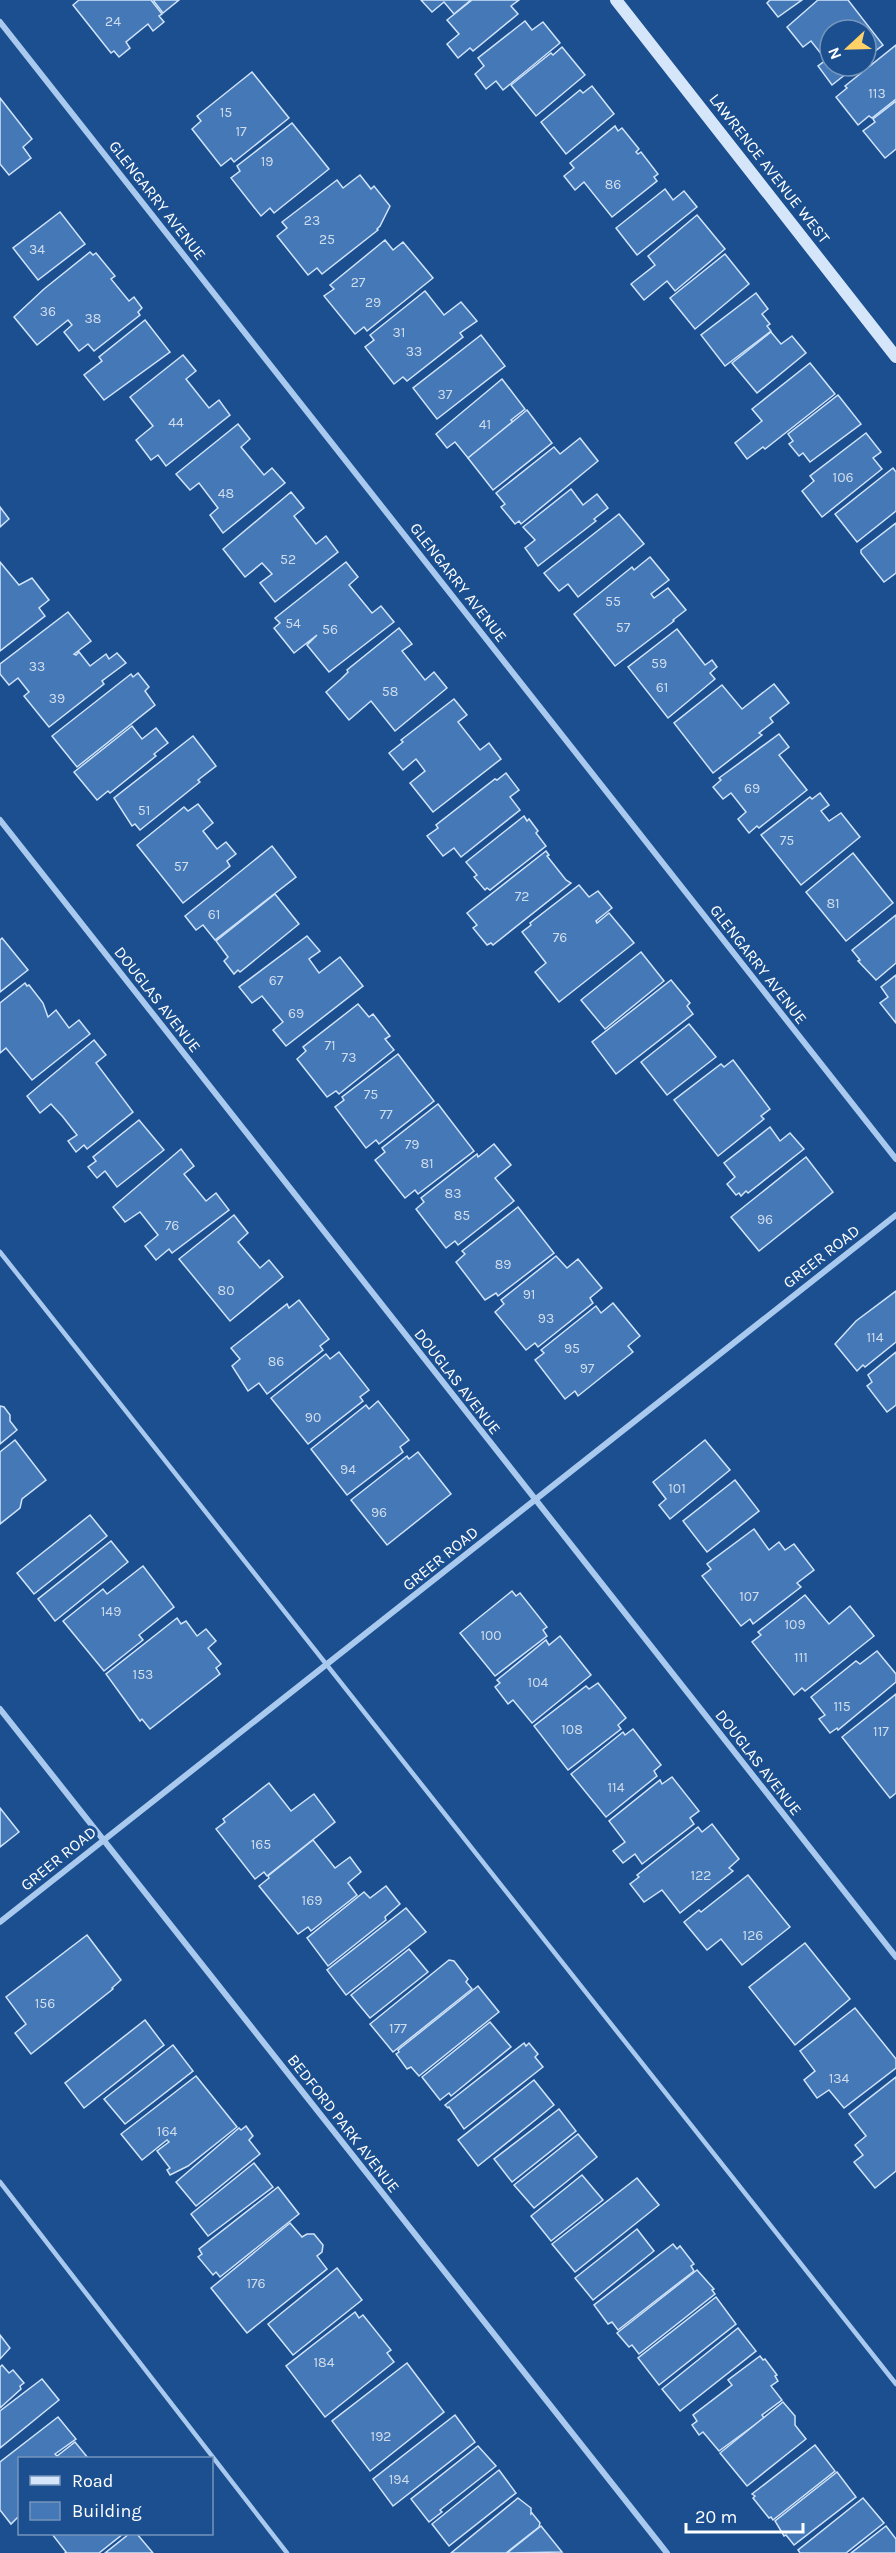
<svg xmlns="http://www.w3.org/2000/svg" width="896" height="2553" font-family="Karla,sans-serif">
<rect width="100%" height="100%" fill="#1b4f8f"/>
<g fill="#4478b7" stroke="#cfe3fa" stroke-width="1.5">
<path d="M79 0H151L162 14 159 16 164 22 153 31 148 24 126 42 130 48 119 57 114 51 111 53 73 5Z"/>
<path d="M153 0H179L163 13Z"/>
<path d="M421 0H471L454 14 444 2 432 12Z"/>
<path d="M472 0H519L511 6 518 14 473 51 470 48 458 58 447 44 459 34 447 20Z"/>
<path d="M770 0H802L778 17 767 3Z"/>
<path d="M818 0H848L883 45 866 58V30H830V66H856L832 85 818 66 826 60 811 41 803 47 787 27Z"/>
<path d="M525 21 532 30 543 22 560 43 503 90 496 81 486 89 475 74 484 66 478 58Z"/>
<path d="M896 45V99L872 118 869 116 858 125 836 97 847 88 845 86Z"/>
<path d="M562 47 585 75 536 116 511 85 551 53 553 55Z"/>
<path d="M252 72 289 118 234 162 231 158 221 166 192 129 201 121 197 116Z"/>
<path d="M592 86 614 114 566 154 541 122 580 90 583 93Z"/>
<path d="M0 98 32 139 23 147 31 158 9 175 0 164Z"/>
<path d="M896 101V149L885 158 863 131 875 122 873 119Z"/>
<path d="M292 123 329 169 274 213 270 208 261 216 231 178 240 171 237 166Z"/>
<path d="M615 126 618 131 622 128 639 149 636 152 638 154 641 152 658 174 654 177 657 181 612 217 584 182 575 190 564 176 574 168 570 163Z"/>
<path d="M360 175 371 189 374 186 390 206 380 226 377 229 378 230 322 274 317 268 308 275 277 236 287 228 282 222 337 180 343 188Z"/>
<path d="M665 189 673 200 684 191 697 207 637 255 616 228Z"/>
<path d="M60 212 85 244 38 280 13 248Z"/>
<path d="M697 215 725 249 675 291 667 281 644 300 631 284 655 265 648 256Z"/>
<path d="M385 240 393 250 403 242 433 278 367 331 364 327 355 334 324 296 334 289 330 285Z"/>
<path d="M90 252 93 255 96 253 115 276 111 279 129 301 134 297 142 308 138 312 140 315 94 351 88 344 79 351 64 332 72 325 68 320 37 345 14 317 44 289Z"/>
<path d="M725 254 749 284 695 329 670 298Z"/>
<path d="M425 291 444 315 461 302 477 321 460 333 463 337 407 381 403 377 394 384 365 347 374 340 370 335Z"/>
<path d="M756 293 768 309 762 314 770 324 767 326 771 331 725 366 701 335Z"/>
<path d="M145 320 170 352 104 400 84 375 102 361 99 357Z"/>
<path d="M771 332 781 344 792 336 806 353 757 393 732 363Z"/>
<path d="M481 335 505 366 437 419 413 388Z"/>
<path d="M183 355 196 371 186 379 209 408 219 400 230 415 166 466 158 455 151 460 136 440 153 426 130 397Z"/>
<path d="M810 363 835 394 765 449 763 447 747 459 735 443 762 421 752 409Z"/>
<path d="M502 379 525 409 511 420 513 422 468 458 455 442 447 448 436 434Z"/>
<path d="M838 395 861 424 810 462 803 453 799 456 789 444 793 441 788 434Z"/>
<path d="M527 410 552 443 493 490 468 458Z"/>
<path d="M238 424 250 439 241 447 264 475 272 468 285 483 223 533 210 515 218 508 199 483 190 490 176 474Z"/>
<path d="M866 433 881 452 873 458 882 469 822 517 802 491 814 481 810 476Z"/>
<path d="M580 438 598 461 521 524 519 521 515 524 501 507 505 504 496 493 554 447 560 454Z"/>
<path d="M893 468 896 472V511L857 542 835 514Z"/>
<path d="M571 489 583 505 597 494 608 508 594 519 596 521 538 566 525 548 535 540 523 527Z"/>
<path d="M291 492 304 508 294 516 316 544 326 536 338 552 275 602 260 583 272 574 262 563 245 577 223 549Z"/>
<path d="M0 507 9 519 0 527Z"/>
<path d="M619 514 644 544 578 597 568 584 559 591 544 573Z"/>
<path d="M896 523V573L884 582 861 553V550Z"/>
<path d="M650 557 669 580 651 594 654 598 668 588 686 610 673 620 674 621 615 666 574 614 632 567 634 570Z"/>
<path d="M0 562 19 585 32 578 49 600 39 608 45 616 0 651Z"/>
<path d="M346 562 358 577 349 585 372 613 381 606 394 622 329 672 307 645 317 635 294 653 274 628 280 623 275 618Z"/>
<path d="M68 612 91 641 74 654 76 655 79 652 90 666 106 654 109 659 117 653 126 663 102 681 104 684 49 727 24 696 29 692 18 678 9 685 0 674V664Z"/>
<path d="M399 628 412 644 402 651 425 680 434 672 447 688 395 731 371 701 349 720 326 692 341 679 348 672 347 670Z"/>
<path d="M677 629 705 665 712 660 717 667 710 673 715 679 668 718 628 667Z"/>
<path d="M138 673 149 687 145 691 155 705 77 767 52 736 131 674 133 677Z"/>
<path d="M774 684 789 703 770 718 773 722 759 733 762 735 713 773 674 723 722 685 742 709Z"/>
<path d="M454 699 467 715 458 722 480 750 489 743 501 759 433 812 410 783 425 771 416 759 403 770 389 753 403 742 401 740Z"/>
<path d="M132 726 142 739 156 728 168 743 154 754 156 756 110 793 108 791 97 800 74 772Z"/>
<path d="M779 734 789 747 779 755 807 790 759 828 757 826 749 833 738 819 746 812 731 793 723 799 713 787 721 780 719 778Z"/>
<path d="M193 736 216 766 198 780 200 782 140 830 135 824 132 826 114 798Z"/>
<path d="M506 773 519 790 510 797 520 810 461 857 454 848 443 856 427 836 438 828 436 825 495 779 497 780Z"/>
<path d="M820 793 829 805 821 811 829 821 841 813 860 837 801 885 761 835 810 797 812 799Z"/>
<path d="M198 804 213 823 203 831 217 849 226 842 236 854 227 861 230 866 183 903 137 845 184 807 188 811Z"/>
<path d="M524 816 527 821 529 819 538 831 536 833 546 846 490 890 487 888 485 890 474 877 477 875 466 862Z"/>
<path d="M272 846 296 877 215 940 203 925 196 930 185 916Z"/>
<path d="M546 851 549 855 547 856 566 880 571 883 493 945 491 943 487 945 473 928 477 925 467 913Z"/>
<path d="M853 853 893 903 846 941 806 892Z"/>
<path d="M579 885 589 897 598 891 612 908 596 921 597 923 609 913 634 943 559 1002 535 972 546 963 522 932 531 925 530 923Z"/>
<path d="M275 894 299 924 240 972 238 970 234 974 224 961 228 957 216 941Z"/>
<path d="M896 915V963L876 980 858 961 860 960 852 950Z"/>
<path d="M307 936 320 951 309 959 319 973 340 957 363 986 286 1046 273 1030 283 1022 262 996 252 1003 239 987Z"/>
<path d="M2 938 28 970 0 992V940Z"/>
<path d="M641 952 664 981 605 1029 581 1000Z"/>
<path d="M896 975V1023L880 1003 888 997 881 987Z"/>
<path d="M671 980 690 1003 687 1006 693 1014 616 1074 592 1042Z"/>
<path d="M25 983 27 986 29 985 43 1003 48 1017 56 1010 69 1028 79 1020 90 1034 32 1080 6 1048 0 1053V1003Z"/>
<path d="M358 1004 369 1017 373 1014 390 1036 385 1039 394 1050 339 1094 336 1091 327 1097 297 1059 306 1051 303 1047Z"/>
<path d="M689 1024 716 1057 667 1095 641 1062Z"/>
<path d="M94 1040 106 1055 96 1063 133 1112 87 1149 84 1145 76 1152 68 1141 77 1135 63 1117 51 1104 40 1113 27 1096Z"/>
<path d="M398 1054 434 1101 379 1144 376 1140 366 1148 335 1107 344 1100 342 1097Z"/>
<path d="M733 1060 770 1109 761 1116 764 1119 718 1156 674 1100 721 1064 724 1067Z"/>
<path d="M438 1104 474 1151 418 1194 415 1190 405 1198 375 1160 385 1152 382 1148Z"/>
<path d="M139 1120 164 1150 117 1187 105 1171 97 1178 88 1167 96 1161 93 1157Z"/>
<path d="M770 1127 780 1141 790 1133 804 1149 748 1193 746 1191 741 1196 739 1193 736 1195 727 1184 735 1177 724 1163Z"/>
<path d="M494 1144 511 1165 495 1178 514 1201 458 1245 455 1241 446 1248 416 1209 424 1202 421 1198 477 1154 478 1157Z"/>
<path d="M181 1149 194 1166 184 1174 206 1201 216 1193 229 1210 172 1253 169 1249 156 1260 145 1246 158 1235 140 1212 125 1222 113 1207Z"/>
<path d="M806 1157 833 1192 759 1251 731 1217Z"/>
<path d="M518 1207 554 1253 498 1296 496 1293 485 1300 456 1262 465 1254 462 1251Z"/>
<path d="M234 1215 248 1233 238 1242 260 1268 269 1260 283 1277 230 1321 179 1259Z"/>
<path d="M556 1256 567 1268 578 1259 602 1288 590 1298 593 1303 538 1347 535 1343 526 1350 495 1312 504 1304 501 1300Z"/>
<path d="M896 1291V1342L865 1367 863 1365 857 1371 835 1344 856 1321Z"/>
<path d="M299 1300 329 1339 320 1346 323 1350 267 1394 259 1383 248 1391 232 1366 240 1359 231 1348 287 1304 289 1308Z"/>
<path d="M613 1303 640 1336 628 1346 633 1352 578 1396 575 1391 565 1399 535 1360 544 1353 541 1350 596 1306 601 1313Z"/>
<path d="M339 1352 369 1390 360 1397 363 1401 308 1444 271 1398 326 1354 330 1359Z"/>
<path d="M896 1352V1405L887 1412 867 1386 872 1382 868 1375Z"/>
<path d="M378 1401 409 1440 400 1447 403 1452 347 1495 311 1449 366 1405 369 1409Z"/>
<path d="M0 1406 4 1407 10 1415V1421L17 1430 0 1444Z"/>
<path d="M15 1440 46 1480 22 1499 20 1508 0 1524V1452Z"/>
<path d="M705 1440 730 1470 670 1519 659 1505 666 1499 653 1482Z"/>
<path d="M418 1452 451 1494 387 1545 351 1500 407 1456 409 1459Z"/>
<path d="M735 1480 759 1511 707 1552 683 1521Z"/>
<path d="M90 1515 107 1536 34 1594 17 1573Z"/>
<path d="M754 1529 769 1550 779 1542 785 1550 794 1544 814 1570 797 1583 801 1587 753 1624 750 1619 741 1626 702 1576 711 1569 707 1564Z"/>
<path d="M111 1541 128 1562 55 1621 38 1599Z"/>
<path d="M143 1566 174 1607 139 1635 143 1640 104 1671 63 1621 103 1589 107 1594Z"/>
<path d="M512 1591 516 1596 520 1593 547 1627 543 1630 547 1636 495 1676 460 1633Z"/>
<path d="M805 1595 829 1624 850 1606 874 1636 805 1691 802 1688 794 1695 752 1642 761 1635 758 1632Z"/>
<path d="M177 1618 181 1624 186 1621 197 1636 206 1629 216 1641 208 1648 221 1664 216 1668 220 1674 150 1729 142 1719 140 1721 106 1674Z"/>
<path d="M560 1636 591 1675 532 1723 513 1700 508 1704 495 1687 500 1683 497 1680 546 1640 549 1645Z"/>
<path d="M877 1651 896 1674V1682L838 1730 837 1728 830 1733 819 1719 825 1715 811 1697 856 1661 860 1664Z"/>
<path d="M598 1683 626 1718 618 1725 621 1729 568 1770 534 1726 586 1686 589 1689Z"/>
<path d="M896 1694V1793L890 1798 842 1737Z"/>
<path d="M633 1729 661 1765 654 1771 657 1776 606 1817 571 1774 623 1732 625 1735Z"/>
<path d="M672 1777 699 1811 690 1818 694 1824 642 1864 635 1854 623 1863 613 1851 625 1842 609 1821 660 1780 662 1784Z"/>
<path d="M269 1783 291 1811 314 1794 335 1822 267 1876 264 1872 255 1879 216 1829 225 1822 223 1819Z"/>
<path d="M0 1808 19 1832 0 1847Z"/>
<path d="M712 1824 739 1859 729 1868 733 1871 680 1913 662 1890 644 1902 630 1884 639 1877 637 1875 698 1827 702 1832Z"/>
<path d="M313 1840 335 1868 350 1857 361 1872 348 1883 357 1895 311 1931 308 1927 298 1934 259 1886 269 1878 268 1876Z"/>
<path d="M748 1875 790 1927 742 1965 721 1939 707 1950 684 1922 699 1910 701 1912Z"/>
<path d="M386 1886 400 1904 385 1917 386 1920 328 1966 307 1938 364 1892 370 1898Z"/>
<path d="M406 1908 426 1932 346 1995 327 1970Z"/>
<path d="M87 1935 121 1980 112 1988 113 1989 31 2054 15 2033 26 2024 6 1997Z"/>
<path d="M805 1943 850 1999 795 2045 749 1987Z"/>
<path d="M409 1949 428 1972 370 2018 351 1995Z"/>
<path d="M449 1960 454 1961 468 1979 466 1982 472 1989 393 2052 370 2024Z"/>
<path d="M478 1986 499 2012 419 2076 411 2067 407 2069 396 2054 399 2052 398 2050Z"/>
<path d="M855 2008 896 2059V2068L844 2108 829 2090 817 2098 804 2080 815 2071 800 2051Z"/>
<path d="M145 2020 164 2045 84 2108 65 2083Z"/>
<path d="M490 2022 511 2047 451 2096 449 2093 440 2100 422 2077Z"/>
<path d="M524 2043 526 2046 529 2043 538 2054 535 2057 543 2067 464 2129 449 2107 448 2108 445 2105Z"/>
<path d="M173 2045 193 2071 125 2124 104 2099Z"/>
<path d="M196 2076 237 2127 188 2166 170 2175 167 2170 170 2168 157 2151 169 2142 167 2140 142 2160 121 2134Z"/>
<path d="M896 2077V2171L875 2188 854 2162 863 2155 855 2145 866 2136 849 2114Z"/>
<path d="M534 2080 554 2105 478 2166 458 2140Z"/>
<path d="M559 2109 576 2131 512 2182 494 2159Z"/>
<path d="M246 2126 253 2136 249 2140 260 2154 196 2206 176 2182 239 2128 241 2130Z"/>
<path d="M578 2134 597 2157 534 2208 514 2185Z"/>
<path d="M254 2163 273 2187 208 2236 191 2214Z"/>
<path d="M582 2175 603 2200 551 2241 531 2216Z"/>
<path d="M637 2178 659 2205 575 2272 552 2244Z"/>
<path d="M278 2187 299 2214 220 2277 216 2272 213 2275 198 2257 202 2254 199 2249Z"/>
<path d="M290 2223 302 2237 307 2234H314L323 2245 322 2252 317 2256 327 2269 247 2333 211 2288Z"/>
<path d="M637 2229 654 2251 593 2300 575 2278Z"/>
<path d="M673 2244 677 2249 680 2246 694 2264 691 2266 694 2271 618 2330 612 2322 608 2324 594 2305Z"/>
<path d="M337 2268 362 2300 293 2355 268 2324Z"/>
<path d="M697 2270 714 2289 712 2290 715 2294 639 2354 632 2345 629 2347 617 2333Z"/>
<path d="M716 2297 736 2324 659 2385 638 2358Z"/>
<path d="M355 2312 359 2318 363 2315 391 2350 387 2353 394 2362 325 2417 286 2366Z"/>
<path d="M738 2328 756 2351 680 2411 662 2389Z"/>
<path d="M0 2335 10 2348 0 2359Z"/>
<path d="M760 2356 763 2360 765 2359 777 2375 775 2376 778 2381 771 2386 782 2400 762 2415 764 2418 719 2451 703 2432 699 2435 692 2425 697 2421 693 2415 732 2385 728 2380Z"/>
<path d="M407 2363 444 2412 370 2471 332 2421Z"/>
<path d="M2 2365 9 2373 13 2370 24 2383 20 2386 21 2389 0 2408V2367Z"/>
<path d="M42 2379 59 2400 0 2448V2411Z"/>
<path d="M783 2402 795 2416V2425L806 2439 747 2486 720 2453Z"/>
<path d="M455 2415 475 2442 393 2506 373 2479Z"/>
<path d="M58 2417 76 2439 55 2454 57 2456 75 2442 88 2458H20V2519L18 2517 11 2524 0 2510V2462Z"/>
<path d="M815 2445 835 2471 773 2520 771 2517 769 2518 753 2498 755 2496 752 2494Z"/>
<path d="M478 2446 496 2466 440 2510 442 2512 429 2522 411 2499Z"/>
<path d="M499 2470 516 2493 449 2546 432 2524Z"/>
<path d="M837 2472 856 2497 794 2545 786 2535 784 2536 775 2521Z"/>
<path d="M518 2498 531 2508V2514L532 2513 540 2523 539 2527 506 2553H451Z"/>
<path d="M863 2498 884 2523 846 2553H800L798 2550Z"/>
<path d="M541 2526 562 2552 507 2553Z"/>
<path d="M886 2526 896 2539V2553H851Z"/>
<path d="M52 2534H123L99 2553H65L66 2552Z"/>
<path d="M129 2534H137L153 2553H105Z"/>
</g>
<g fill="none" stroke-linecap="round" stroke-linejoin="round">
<g stroke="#a9c9ee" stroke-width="4.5">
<path d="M0 1252 896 2384"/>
<path d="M0 2182 287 2553"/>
</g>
<g stroke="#a9c9ee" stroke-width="6">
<path d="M0 22 896 1159"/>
<path d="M0 820 896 1957"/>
<path d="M0 1709 667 2553"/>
<path d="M0 1922 896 1215"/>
</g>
<path stroke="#d6e6fa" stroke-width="12" d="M616 0 896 357"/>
</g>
<g text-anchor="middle" stroke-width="6" stroke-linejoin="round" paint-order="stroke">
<g font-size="14" fill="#d0dded">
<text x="113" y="26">24</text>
<text x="877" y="98">113</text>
<text x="226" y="117">15</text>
<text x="241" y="136">17</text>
<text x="267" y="166">19</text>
<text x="613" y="189">86</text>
<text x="312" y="225">23</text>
<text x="327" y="244">25</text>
<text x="37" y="254">34</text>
<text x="358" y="287">27</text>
<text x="373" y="307">29</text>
<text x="48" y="316">36</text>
<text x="93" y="323">38</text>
<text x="399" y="337">31</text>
<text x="414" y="356">33</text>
<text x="445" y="399">37</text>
<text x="176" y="427">44</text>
<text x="485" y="429">41</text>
<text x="843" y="482">106</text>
<text x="226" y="498">48</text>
<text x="288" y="564">52</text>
<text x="613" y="606">55</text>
<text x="293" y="628">54</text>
<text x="623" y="632">57</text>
<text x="330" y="634">56</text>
<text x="659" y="668">59</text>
<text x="37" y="671">33</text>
<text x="662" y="692">61</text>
<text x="390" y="696">58</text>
<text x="57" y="703">39</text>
<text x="752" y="793">69</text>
<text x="144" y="815">51</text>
<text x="787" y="845">75</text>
<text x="181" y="871">57</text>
<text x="522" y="901">72</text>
<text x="833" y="908">81</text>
<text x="214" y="919">61</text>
<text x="560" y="942">76</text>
<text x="276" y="985">67</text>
<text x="296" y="1018">69</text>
<text x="330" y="1050">71</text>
<text x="349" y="1062">73</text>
<text x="371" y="1099">75</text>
<text x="386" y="1119">77</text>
<text x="412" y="1149">79</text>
<text x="427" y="1168">81</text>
<text x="453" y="1198">83</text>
<text x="462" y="1220">85</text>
<text x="765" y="1224">96</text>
<text x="172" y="1230">76</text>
<text x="503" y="1269">89</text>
<text x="226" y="1295">80</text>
<text x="529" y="1299">91</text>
<text x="546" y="1323">93</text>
<text x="875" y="1342">114</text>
<text x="572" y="1353">95</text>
<text x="276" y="1366">86</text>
<text x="587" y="1373">97</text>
<text x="313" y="1422">90</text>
<text x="348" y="1474">94</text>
<text x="677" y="1493">101</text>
<text x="379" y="1517">96</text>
<text x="749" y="1601">107</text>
<text x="111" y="1616">149</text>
<text x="795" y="1629">109</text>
<text x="491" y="1640">100</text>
<text x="801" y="1662">111</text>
<text x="143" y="1679">153</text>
<text x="538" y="1687">104</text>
<text x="842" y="1711">115</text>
<text x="572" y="1734">108</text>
<text x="881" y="1736">117</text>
<text x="616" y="1792">114</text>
<text x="261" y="1849">165</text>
<text x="701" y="1880">122</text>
<text x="312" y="1905">169</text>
<text x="753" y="1940">126</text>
<text x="45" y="2008">156</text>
<text x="398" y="2033">177</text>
<text x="839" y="2083">134</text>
<text x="167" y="2136">164</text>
<text x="256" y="2288">176</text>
<text x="324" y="2367">184</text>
<text x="381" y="2441">192</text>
<text x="399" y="2484">194</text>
</g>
<g font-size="16" fill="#fff" stroke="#1b4f8f">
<text transform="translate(770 168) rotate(52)" y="6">LAWRENCE AVENUE WEST</text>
<text transform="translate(158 200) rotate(52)" y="6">GLENGARRY AVENUE</text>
<text transform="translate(459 582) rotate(52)" y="6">GLENGARRY AVENUE</text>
<text transform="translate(759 964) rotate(52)" y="6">GLENGARRY AVENUE</text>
<text transform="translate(158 999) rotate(52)" y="6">DOUGLAS AVENUE</text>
<text transform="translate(821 1256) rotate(-38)" y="6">GREER ROAD</text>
<text transform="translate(458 1381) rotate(52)" y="6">DOUGLAS AVENUE</text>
<text transform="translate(440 1558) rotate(-39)" y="6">GREER ROAD</text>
<text transform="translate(759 1762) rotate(52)" y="6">DOUGLAS AVENUE</text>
<text transform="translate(58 1858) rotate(-39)" y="6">GREER ROAD</text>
<text transform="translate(344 2123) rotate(52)" y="6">BEDFORD PARK AVENUE</text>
</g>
</g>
<rect x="18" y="2457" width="195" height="78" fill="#1b4f8f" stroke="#7695bc" stroke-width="1.5"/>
<rect x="30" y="2476" width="30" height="9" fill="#d6e6fa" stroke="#7695bc" stroke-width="1.5"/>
<text x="72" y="2487" font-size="18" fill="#ffffff">Road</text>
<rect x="30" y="2502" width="30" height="18" fill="#4478b7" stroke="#7695bc" stroke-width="1.5"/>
<text x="72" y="2517" font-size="18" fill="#ffffff">Building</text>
<g transform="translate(848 48) rotate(248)"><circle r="28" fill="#1b4f8f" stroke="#7695bc" stroke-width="1.5"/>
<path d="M0-4.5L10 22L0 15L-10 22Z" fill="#ffd166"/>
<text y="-9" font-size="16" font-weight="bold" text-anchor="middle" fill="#ffffff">N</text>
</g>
<path d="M686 2523v9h117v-9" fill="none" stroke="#ffffff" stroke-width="3"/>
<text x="695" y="2523" font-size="18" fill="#ffffff" stroke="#1b4f8f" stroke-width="4.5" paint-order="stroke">20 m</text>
</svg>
